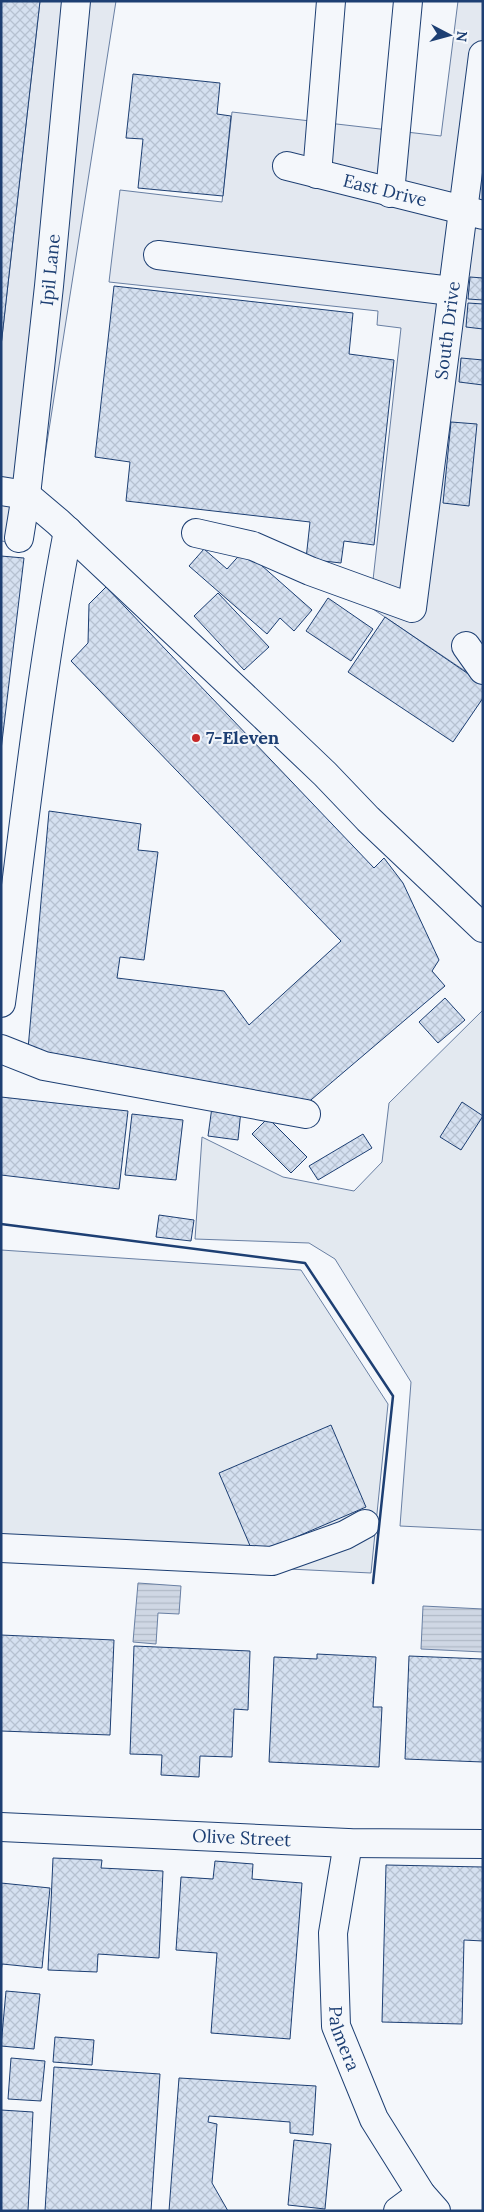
<svg xmlns="http://www.w3.org/2000/svg" width="484" height="2212" font-family="Lora,serif">
<defs>
<pattern id="water-rules" width="6" height="5" patternUnits="userSpaceOnUse" patternTransform="scale(1.25)"><rect width="6" height="5" fill="#cfd7e4"/><path d="M0 2.5h6" fill="none" stroke="#b1bac7"/></pattern>
<pattern id="building-cross-hatch" width="8" height="8" patternUnits="userSpaceOnUse" patternTransform="scale(1.25)"><rect width="8" height="8" fill="#d5e0f0"/><path d="M0 0l8 8M0 8l8-8" fill="none" stroke="#b6c1d1"/></pattern>
</defs>
<rect width="100%" height="100%" fill="#f4f7fb"/>
<g fill="#e3e9f0" stroke="#687fa3">
<path d="M483 1010V1530L400 1526 411 1382 335 1259 309 1243 195 1239 202 1137 283 1177 354 1191 382 1162 389 1103Z"/>
<path d="M1 1250 301 1270 388 1404 371 1573 1 1555Z"/>
</g>
<g fill="#e3e8f0" stroke="#687fa3">
<path d="M40 1H116L31 545 1 541V346Z"/>
<path d="M458 1H483V683L370 607 401 328 377 325 378 311 109 282 120 190 222 202 232 112 441 136Z"/>
</g>
<g fill="url(#water-rules)" stroke="#687fa3">
<path d="M138 1583 181 1586 179 1614 158 1613 156 1644 133 1642Z"/>
<path d="M423 1606 483 1609V1652L421 1649Z"/>
</g>
<g fill="url(#building-cross-hatch)" stroke="#1d3f73">
<path d="M1 1H40L1 346Z"/>
<path d="M133 74 220 83 217 114 231 116 223 196 138 188 143 139 126 138Z"/>
<path d="M470 277 483 278V300L468 299Z"/>
<path d="M114 286 353 313 349 354 394 360 374 545 344 541 341 563 306 559 310 522 126 501 130 462 95 457Z"/>
<path d="M468 303 483 304V329L466 327Z"/>
<path d="M461 358 483 360V385L459 382Z"/>
<path d="M451 422 477 424 469 506 443 503Z"/>
<path d="M204 549 227 569 244 550 312 610 294 631 280 618 267 634 189 566Z"/>
<path d="M1 556 24 558 1 750Z"/>
<path d="M106 587 374 868 384 858 403 883 439 960 432 971 445 986 305 1105 224 1086 28 1049 49 811 141 824 138 850 158 852 144 960 120 957 117 978 224 991 249 1025 341 941 71 661 88 643 89 604Z"/>
<path d="M218 593 269 647 244 670 194 616Z"/>
<path d="M328 598 373 629 351 661 306 631Z"/>
<path d="M385 617 483 684V698L453 742 348 672Z"/>
<path d="M445 998 465 1020 438 1043 419 1022Z"/>
<path d="M1 1097 128 1111 119 1189 1 1175Z"/>
<path d="M462 1102 483 1116 461 1150 440 1137Z"/>
<path d="M212 1107 241 1110 238 1140 208 1136Z"/>
<path d="M132 1114 183 1120 176 1180 125 1175Z"/>
<path d="M268 1118 307 1157 291 1173 252 1134Z"/>
<path d="M363 1134 372 1148 318 1180 309 1166Z"/>
<path d="M159 1215 194 1220 191 1241 156 1237Z"/>
<path d="M331 1425 366 1507 254 1555 219 1473Z"/>
<path d="M1 1635 114 1640 110 1735 1 1731Z"/>
<path d="M134 1646 250 1651 248 1710 234 1709 232 1757 200 1756 199 1777 161 1775 162 1755 130 1754Z"/>
<path d="M317 1654 376 1657 373 1707H382L379 1767 269 1762 274 1657 317 1659Z"/>
<path d="M409 1656 483 1659V1762L405 1759Z"/>
<path d="M53 1858 102 1860 101 1868 163 1871 159 1958 98 1954 97 1972 48 1970Z"/>
<path d="M215 1861 253 1864 252 1879 302 1883 290 2039 211 2033 217 1953 176 1950 181 1877 213 1879Z"/>
<path d="M386 1865 483 1867V1941L464 1940 462 2024 382 2022Z"/>
<path d="M1 1883 50 1888 42 1968 2 1964 1 1973Z"/>
<path d="M6 1991 40 1994 34 2049 1 2046Z"/>
<path d="M55 2037 94 2040 92 2065 53 2062Z"/>
<path d="M11 2058 45 2061 41 2101 8 2099Z"/>
<path d="M54 2067 160 2074 151 2211H45Z"/>
<path d="M179 2078 316 2086 313 2135 290 2133V2122L209 2116 208 2122 217 2124 212 2183 228 2211H169Z"/>
<path d="M1 2110 33 2112 28 2211H1Z"/>
<path d="M294 2140 331 2144 325 2209 288 2205Z"/>
</g>
<g fill="none" stroke-linecap="round" stroke-linejoin="round">
<defs>
<g id="minor">
<path id="s1" d="M287 166 483 215"/>
<path d="M317 174 331 1"/>
<path d="M390 193 408 1"/>
<path d="M158 255 451 291"/>
<path d="M1 491 26 495 58 522 242 695 325 774 368 819 483 928"/>
<path id="s2" d="M196 533 253 546 310 571 412 608 483 55"/>
<path id="s3" d="M19 538 26 495 49 286 76 1"/>
<path d="M466 646 483 670"/>
<path d="M1 1003C22 846 38 687 68 531"/>
<path d="M1 1049 44 1066 306 1114"/>
<path d="M1 1548 272 1561 345 1535 365 1524"/>
<path id="s4" d="M1 1827 348 1843 483 1844"/>
<path id="s5" d="M348 1843 333 1933 336 2026 374 2119 421 2194 436 2211"/>
<path d="M398 2211 421 2194"/>
</g>
</defs>
<use href="#minor" stroke="#1d3f73" stroke-width="30"/>
<use href="#minor" stroke="#f4f7fb" stroke-width="28"/>
<path stroke="#1d3f73" stroke-width="2.5" d="M1 1224 305 1263 393 1396 373 1583"/>
</g>
<circle fill="#c62828" stroke="#f4f7fb" stroke-width="2" cx="196" cy="738" r="5"/>
<g text-anchor="middle" stroke-width="4" stroke-linejoin="round" paint-order="stroke">
<g font-size="18" fill="#1d3f73" stroke="#f4f7fb">
<text dy="6" stroke="none"><textPath href="#s1" startOffset="101">East Drive</textPath></text>
<text dy="6" stroke="none"><textPath href="#s3" startOffset="270">Ipil Lane</textPath></text>
<text dy="6" stroke="none"><textPath href="#s2" startOffset="509">South Drive</textPath></text>
<text dy="6" stroke="none"><textPath href="#s4" startOffset="241">Olive Street</textPath></text>
<text dy="6" stroke="none"><textPath href="#s5" startOffset="198">Palmera</textPath></text>
</g>
<g font-size="18" font-weight="bold" fill="#1d3f73" stroke="#f4f7fb" text-anchor="start">
<text x="206" y="744">7-Eleven</text>
</g>
</g>
<rect width="484" height="2212" fill="none" stroke="#1d3f73" stroke-width="5"/>
<g transform="translate(449 35) rotate(96)" stroke="#f4f7fb" stroke-width="4" paint-order="stroke">
<path d="M0-4L9 19L0 12L-9 19Z" fill="#1d3f73"/>
<text y="-8" font-size="14" font-weight="bold" text-anchor="middle" fill="#1d3f73">N</text>
</g>
</svg>
